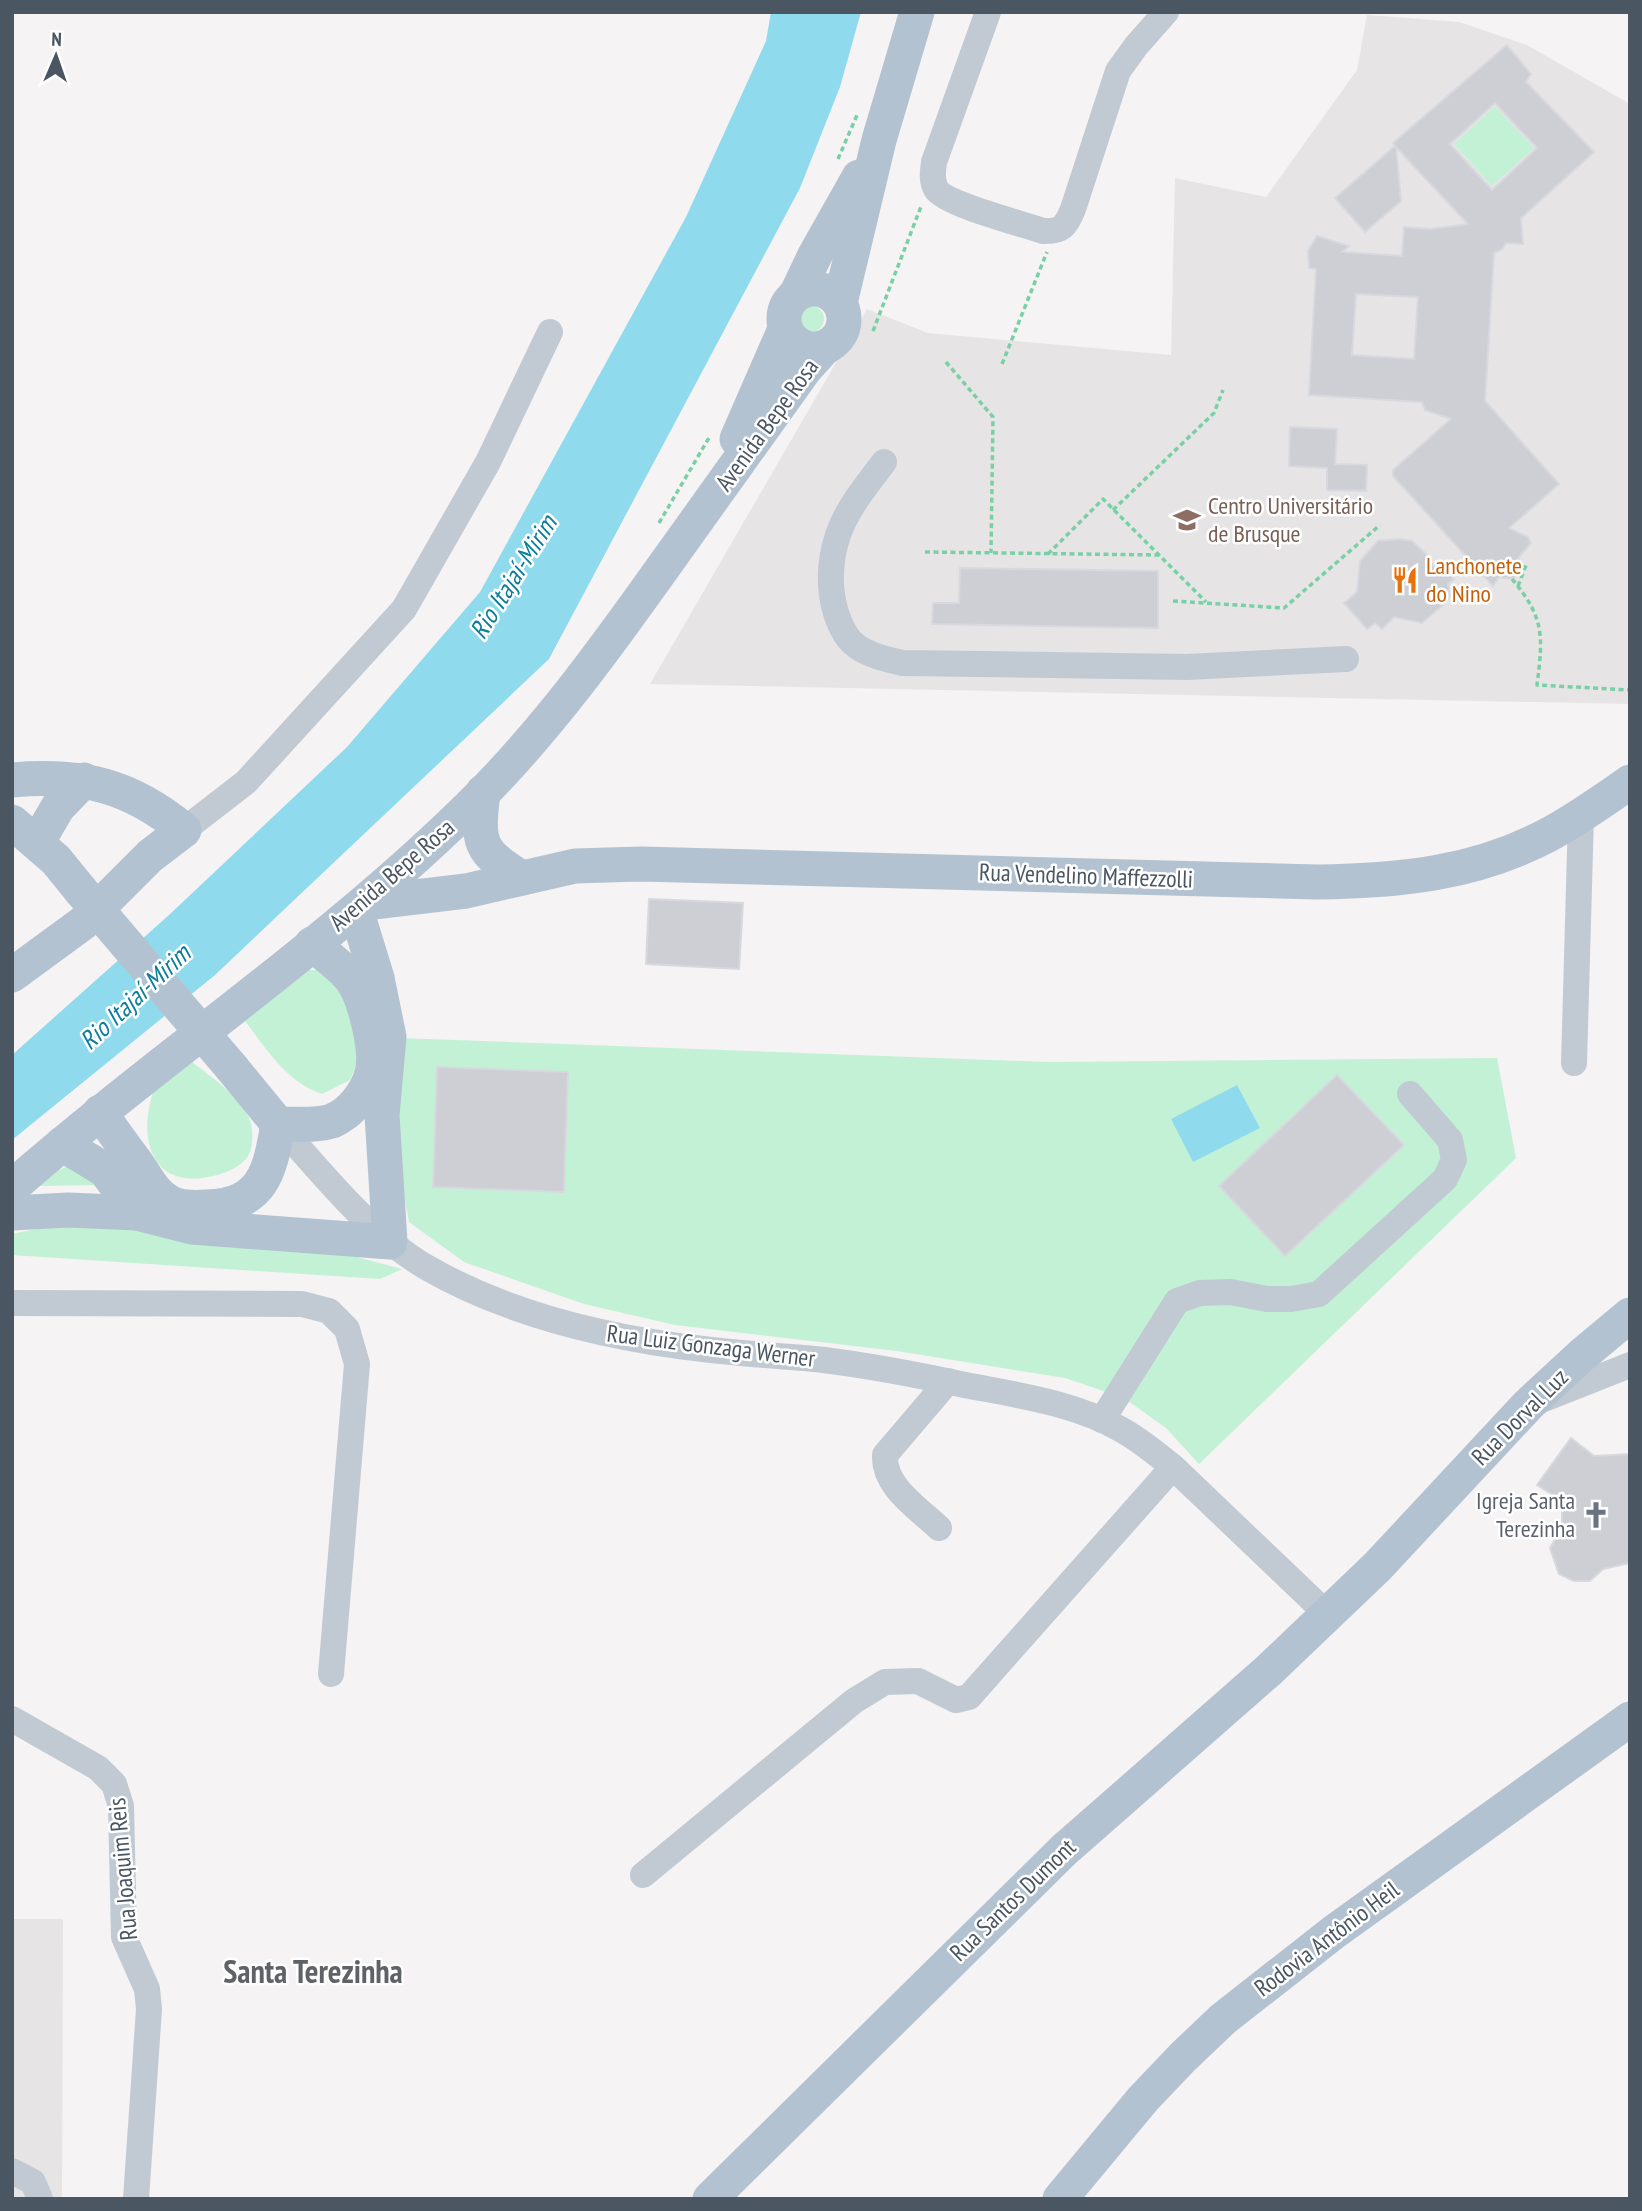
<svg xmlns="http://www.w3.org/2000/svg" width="1642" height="2211" font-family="'PT Sans Narrow',sans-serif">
<rect width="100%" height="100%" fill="#f5f3f3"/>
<g fill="#e6e4e5">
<path d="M1367 15 1459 22 1527 45 1630 104V704L650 684 867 309 928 333 1171 355 1175 178 1266 197 1357 70Z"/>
<path d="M12 1919H63L62 2199H12Z"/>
</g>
<g fill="#c3f1d5">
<path d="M1495 106 1534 148 1492 186 1454 144Z"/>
<circle cx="811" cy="319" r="13"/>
<path d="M306 970H323L355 1013 357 1063 350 1080 322 1094C283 1081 263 1043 238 1012Z"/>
<path d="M399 1038 1048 1062 1497 1058 1516 1158 1199 1464 1166 1428 1124 1398 1065 1378 897 1351 675 1325 584 1304 464 1262 409 1222 397 1158Z"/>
<path d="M192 1062C212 1078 238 1094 249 1118 254 1130 254 1149 246 1159 237 1169 221 1175 208 1177 163 1186 143 1156 148 1114 149 1105 152 1096 154 1088Z"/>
<path d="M67 1166 106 1185 37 1186 54 1173Z"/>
<path d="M96 1225 345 1254 402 1269 380 1279 12 1255V1234L49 1226Z"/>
</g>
<g fill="#90daee">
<path d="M771 12H861L840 87 800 188 549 659 215 975 12 1140V1055L169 915 347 747 480 592 686 217 766 41Z"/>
<path d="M1237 1085 1260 1128 1193 1162 1171 1119Z"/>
</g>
<g fill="#cdcfd5" stroke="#d7d9de" stroke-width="2" fill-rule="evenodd">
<path d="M1507 45 1531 74 1526 82 1594 152 1521 218 1523 244 1506 243 1503 249 1494 253 1485 401 1559 484 1509 528 1528 537 1531 543 1519 557 1518 575 1512 579 1499 577 1493 586 1393 476V470L1451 419 1425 410 1422 402 1309 395 1316 269 1309 268 1308 251 1317 236 1349 246 1342 252 1402 256 1404 227 1430 229 1468 224 1396 147 1401 201 1365 232 1335 198 1395 146 1393 143ZM1495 103 1537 148 1492 190 1450 144ZM1356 294 1418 297 1414 359 1352 355Z"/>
<path d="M1290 427 1337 429 1335 464 1367 465 1366 491 1327 490V468L1289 466Z"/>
<path d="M1400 539 1412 541 1426 554 1437 572H1446L1454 579 1448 584 1450 596 1443 605 1422 623 1394 617 1382 629 1375 623 1367 629 1344 603 1357 592 1360 561 1378 541Z"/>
<path d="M960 568 1158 571V628L932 624 933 603H959Z"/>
<path d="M649 899 743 903 739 969 646 964Z"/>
<path d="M437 1067 568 1072 564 1192 433 1187Z"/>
<path d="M1337 1075 1404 1145 1285 1256 1219 1186Z"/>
<path d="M1571 1438 1594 1456 1630 1454V1563L1603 1569 1590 1581H1574L1559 1574 1550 1548 1562 1528V1501L1537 1485Z"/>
</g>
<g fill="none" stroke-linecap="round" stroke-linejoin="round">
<g stroke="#7ad0a6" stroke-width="3.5" stroke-dasharray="5 3.5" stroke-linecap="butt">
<path d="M838 159 857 115"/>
<path d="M873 331 922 204"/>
<path d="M946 362 993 417 991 553"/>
<path d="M1002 364 1047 252"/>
<path d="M1113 510 1214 413 1223 390"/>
<path d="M659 523 710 436"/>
<path d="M925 552 1159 555"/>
<path d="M1048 554 1103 499 1206 602"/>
<path d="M1512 579C1545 618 1543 637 1537 685L1630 690"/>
<path d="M1518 586 1527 563"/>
<path d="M1173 601 1284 608 1380 525"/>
</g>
<g stroke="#c1cad2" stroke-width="26">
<path d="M988 12 934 162C933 171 931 180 936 189 945 204 1023 224 1043 231 1062 232 1066 226 1073 209L1118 71 1136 46 1166 12"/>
<path d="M884 462C867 485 847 508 838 535 827 567 828 606 846 635 857 653 884 659 903 663L1187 667 1346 659"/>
<path d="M184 830 246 782 404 609 488 462 550 332"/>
<path d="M1574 1063 1581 816"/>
<path d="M278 1124C321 1172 370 1234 426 1267 509 1315 608 1338 703 1349 743 1354 784 1356 824 1360 872 1366 918 1375 965 1385 1017 1395 1075 1403 1122 1430 1140 1440 1157 1454 1173 1467L1327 1614"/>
<path d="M13 1303 302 1304 329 1311 347 1329 357 1364 331 1674"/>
<path d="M1539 1401 1630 1365"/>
<path d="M1102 1420 1177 1301 1200 1293 1231 1292 1267 1299H1291L1319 1294 1445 1179 1454 1160 1450 1140 1410 1094"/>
<path d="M939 1528C918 1508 883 1486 885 1455L948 1381"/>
<path d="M12 1719 98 1768 114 1784 121 1806 124 1937 147 1989 149 2009 136 2199"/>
<path d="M643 1875 854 1701 885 1682 918 1681 956 1700 969 1697 1173 1467"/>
<path d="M12 2171 33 2182 40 2199"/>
</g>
<g stroke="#b3c2d1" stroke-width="35">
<circle cx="814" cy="319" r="30"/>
<path d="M797 293 815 255 859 177"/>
<path d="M840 303 879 140 917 12"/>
<path d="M737 439 785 329"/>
<path d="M12 780C82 774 130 785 184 830L150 856 83 923 12 975"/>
<path d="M483 792C477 843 478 851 522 878"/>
<path d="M12 822 56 860 82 892"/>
<path d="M37 843 58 807 84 780"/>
<path d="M365 903 466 891 575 866 641 864 1317 882C1398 881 1474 874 1548 835 1576 820 1603 801 1630 782"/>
<path d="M232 1068 278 1124"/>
<path d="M100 1112C111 1129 123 1145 135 1161 145 1175 153 1193 169 1202 180 1208 195 1208 207 1207 263 1205 270 1172 278 1124"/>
<path d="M278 1124C294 1124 317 1126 332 1121 351 1113 367 1093 372 1073 378 1052 365 998 352 980 342 966 326 956 312 944"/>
<path d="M62 1144 105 1170 137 1213"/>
<path d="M12 1187C165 1053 337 940 481 795 550 725 607 646 664 566 711 500 758 435 805 369L825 347"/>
<path d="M12 1213 68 1210 137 1213 192 1227 390 1242 382 1115 389 1037 377 978 356 910"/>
<path d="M710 2199 1064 1850 1268 1671 1377 1567 1528 1405 1582 1355 1630 1315"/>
<path d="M1060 2199 1143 2099 1183 2057 1223 2019 1334 1932 1630 1719"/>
</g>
<path stroke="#b3c2d1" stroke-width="35" d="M82 892 232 1068"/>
</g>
<defs>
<symbol id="university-bare" viewBox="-9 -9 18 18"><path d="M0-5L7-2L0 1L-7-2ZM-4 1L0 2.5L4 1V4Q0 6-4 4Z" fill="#8d6e63" stroke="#fff" stroke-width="2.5" paint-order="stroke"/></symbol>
<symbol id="restaurant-bare" viewBox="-9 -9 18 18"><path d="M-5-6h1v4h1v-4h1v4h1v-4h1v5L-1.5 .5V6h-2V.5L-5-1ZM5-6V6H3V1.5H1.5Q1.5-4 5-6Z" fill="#e8710a" stroke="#fff" stroke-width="2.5" paint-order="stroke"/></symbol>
<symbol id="church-bare" viewBox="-9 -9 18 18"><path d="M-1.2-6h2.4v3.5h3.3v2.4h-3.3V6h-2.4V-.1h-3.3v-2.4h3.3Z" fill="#6b7280" stroke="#fff" stroke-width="2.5" paint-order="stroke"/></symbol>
</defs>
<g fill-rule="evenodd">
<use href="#university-bare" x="1168" y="501" width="38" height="38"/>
<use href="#restaurant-bare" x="1386" y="561" width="38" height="38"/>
<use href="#church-bare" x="1577" y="1496" width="38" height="38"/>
</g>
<g text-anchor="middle" stroke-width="5" stroke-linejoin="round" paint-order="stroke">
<g font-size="24" fill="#4a5661" stroke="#fff">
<text transform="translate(767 425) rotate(-54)" y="8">Avenida Bepe Rosa</text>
<text transform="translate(392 875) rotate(-41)" y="8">Avenida Bepe Rosa</text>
<text transform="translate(1086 876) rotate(2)" y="8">Rua Vendelino Maffezzolli</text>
<text transform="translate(711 1346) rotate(7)" y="8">Rua Luiz Gonzaga Werner</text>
<text transform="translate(1520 1417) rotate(-45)" y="8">Rua Dorval Luz</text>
<text transform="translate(123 1869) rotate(-95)" y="8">Rua Joaquim Reis</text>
<text transform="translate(1013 1900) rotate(-44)" y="8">Rua Santos Dumont</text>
<text transform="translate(1327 1939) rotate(-37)" y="8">Rodovia Antônio Heil</text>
</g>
<g font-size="24" fill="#785e54" stroke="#fff" text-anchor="start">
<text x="1208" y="514">Centro Universitário<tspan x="1208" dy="28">de Brusque</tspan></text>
</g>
<g font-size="24" fill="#c56008" stroke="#fff" text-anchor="start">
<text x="1426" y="574">Lanchonete<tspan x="1426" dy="28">do Nino</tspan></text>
</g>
<g font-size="24" fill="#5b616d" stroke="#fff" text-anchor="end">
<text x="1575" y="1509">Igreja Santa<tspan x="1575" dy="28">Terezinha</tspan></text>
</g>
<g font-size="26" font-style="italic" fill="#0c7c9b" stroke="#fff">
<text transform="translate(513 577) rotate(-58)" y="9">Rio Itajaí-Mirim</text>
<text transform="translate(135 997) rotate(-43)" y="9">Rio Itajaí-Mirim</text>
</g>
<g font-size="32" font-weight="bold" fill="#5f6368" stroke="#fff">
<text x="313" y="1983">Santa Terezinha</text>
</g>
</g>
<rect width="1642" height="2211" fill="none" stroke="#4a5661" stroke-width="28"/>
<g transform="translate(56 56) rotate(2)" stroke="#ffffff" stroke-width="5" paint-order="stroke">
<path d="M0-5L12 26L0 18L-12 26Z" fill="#4a5661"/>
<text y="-10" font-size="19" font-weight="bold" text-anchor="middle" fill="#4a5661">N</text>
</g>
</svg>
